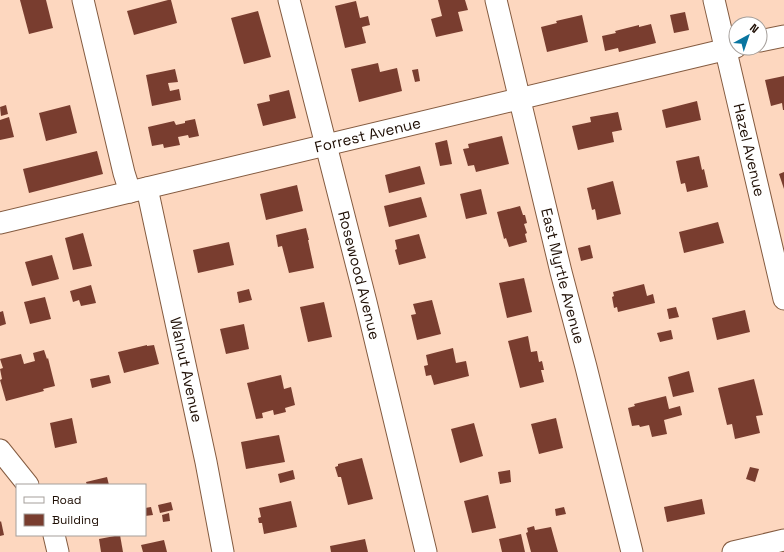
<svg xmlns="http://www.w3.org/2000/svg" width="784" height="552" font-family="'Space Grotesk',sans-serif">
<rect width="100%" height="100%" fill="#fdd7bf"/>
<g fill="#793d2f">
<path d="M20 0H46L53 28 29 34Z"/>
<path d="M168 0H171L177 23 134 35 127 11Z"/>
<path d="M438 0H465L468 10 458 12 463 31 436 37 431 19 442 16Z"/>
<path d="M356 1 360 18 368 16 370 25 362 27 366 43 345 48 335 6Z"/>
<path d="M258 11 271 57 244 64 231 18Z"/>
<path d="M685 12 689 30 674 33 670 15Z"/>
<path d="M582 15 588 42 547 52 541 27 557 23 556 21Z"/>
<path d="M651 24 656 43 619 52 618 48 605 51 602 36 616 33 615 31 639 25V27Z"/>
<path d="M378 63 380 72 397 68 402 91 359 102 351 69Z"/>
<path d="M175 69 178 82 168 83 170 91 179 89 181 100 152 106 146 75Z"/>
<path d="M418 69 420 81 415 82 412 70Z"/>
<path d="M784 76V110H783L782 103 771 106 765 80Z"/>
<path d="M289 90 296 118 263 126 257 104 270 101 269 95Z"/>
<path d="M697 101 701 120 666 128 662 110Z"/>
<path d="M6 105 8 114 1 116 0 107Z"/>
<path d="M70 105 77 133 46 141 39 113Z"/>
<path d="M618 112 622 130 612 132 614 142 578 150 572 126 591 122 590 117Z"/>
<path d="M9 117 14 137 0 140V120Z"/>
<path d="M195 119 199 136 189 138 188 135 178 137 180 145 164 148 163 144 152 146 148 127 174 121 176 125 185 123V121Z"/>
<path d="M502 136 509 164 476 172 474 165 468 166 463 149 469 148 468 144Z"/>
<path d="M447 140 452 164 440 166 435 143Z"/>
<path d="M97 151 103 174 29 193 23 169Z"/>
<path d="M699 156 702 170 704 169 708 187 687 192 685 183 681 184 676 161Z"/>
<path d="M420 166 425 184 389 193 385 175Z"/>
<path d="M784 172V189L779 174Z"/>
<path d="M613 181 621 214 597 220 595 209 592 210 587 188Z"/>
<path d="M297 185 303 211 266 220 260 194Z"/>
<path d="M481 189 487 214 466 219 460 194Z"/>
<path d="M421 197 427 217 389 227 384 206Z"/>
<path d="M520 206 523 215H525L527 223 524 224 527 233 525 234 527 242 509 247 506 238 504 239 497 212Z"/>
<path d="M718 222 724 243 684 253 679 232Z"/>
<path d="M306 228 309 240H308L314 268 289 273 282 246 278 247 276 235Z"/>
<path d="M83 233 92 266 73 270 65 238Z"/>
<path d="M419 234 426 258 399 265 395 250 397 249 395 240Z"/>
<path d="M229 242 234 265 198 273 193 250Z"/>
<path d="M590 245 593 258 581 261 578 248Z"/>
<path d="M52 255 59 279 32 286 25 262Z"/>
<path d="M524 278 532 312 507 318 499 283Z"/>
<path d="M644 284 647 296 653 294 655 303 618 312 617 307 614 308 612 297 614 296 613 292Z"/>
<path d="M91 285 96 303 81 306 79 300 73 302 70 291Z"/>
<path d="M249 289 252 300 239 303 237 292Z"/>
<path d="M45 297 51 319 30 324 24 302Z"/>
<path d="M432 300 441 334 417 340 411 315 416 314 413 304Z"/>
<path d="M324 302 332 337 308 342 300 307Z"/>
<path d="M676 307 679 317 669 319 667 309Z"/>
<path d="M745 310 750 332 717 340 712 318Z"/>
<path d="M3 311 6 324 0 326V312Z"/>
<path d="M244 324 249 349 226 354 220 329Z"/>
<path d="M671 330 673 339 660 342 657 333Z"/>
<path d="M528 336 531 352 537 351 539 362 542 361 544 370H541L544 382 520 388 508 341Z"/>
<path d="M147 345V346L154 345 159 364 124 373 118 352Z"/>
<path d="M453 348 456 363 466 361 469 376 434 385 431 375 426 376 424 366 428 365 426 355Z"/>
<path d="M44 350 47 359 48 358 55 386 43 389 44 391 6 401 0 380 2 379 0 369 3 368 0 359 21 354 24 364 35 361 33 353Z"/>
<path d="M689 371 694 392 673 397 668 377Z"/>
<path d="M109 375 111 383 92 388 90 379Z"/>
<path d="M281 375 284 389 291 387 295 405 285 408 286 412 274 415 273 410 262 413 263 418 256 419 247 383Z"/>
<path d="M754 379 763 415 756 416 760 433 735 439 732 424 727 425 718 388Z"/>
<path d="M666 396 669 409 680 406 682 415 664 420 667 434 652 437 649 425 640 427 639 425 632 426 628 408 635 406 634 404Z"/>
<path d="M72 418 77 443 55 448 50 423Z"/>
<path d="M556 418 563 448 539 454 531 424Z"/>
<path d="M474 423 483 456 460 463 451 429Z"/>
<path d="M279 435 285 462 246 469 241 442Z"/>
<path d="M362 458 373 499 348 505 341 477H338L335 467 338 466V464Z"/>
<path d="M750 467 759 469 755 482 746 479Z"/>
<path d="M293 470 295 479 280 483 278 474Z"/>
<path d="M510 470 511 482 500 484 498 472Z"/>
<path d="M107 477 109 485H87L86 482Z"/>
<path d="M488 495 496 528 472 533 464 501Z"/>
<path d="M702 499 705 514 667 522 664 507Z"/>
<path d="M291 501 297 527 264 534 262 523H259L258 518 261 517 259 508Z"/>
<path d="M171 502 173 510 160 513 158 505Z"/>
<path d="M151 507 153 515 145 516V508Z"/>
<path d="M564 507 566 514 556 516 555 509Z"/>
<path d="M169 513 170 521 163 522 162 515Z"/>
<path d="M1 521 4 535 0 536V522Z"/>
<path d="M534 526 535 530 551 527 558 552H531L526 533 528 532 527 528Z"/>
<path d="M521 534 525 552H502L499 539Z"/>
<path d="M120 535 123 552H101L99 539Z"/>
<path d="M365 539 368 552H331L330 546Z"/>
<path d="M164 540 167 552H143L141 545Z"/>
</g>
<g fill="none" stroke-linecap="round" stroke-linejoin="round">
<defs>
<g id="street">
<path d="M83 0 124 173 130 192"/>
<path id="s1" d="M289 0 366 302 426 552"/>
<path id="s2" d="M496 0 561 272 586 367 632 552"/>
<path id="s3" d="M714 0 784 299"/>
<path d="M760 41 784 36"/>
<path id="s4" d="M147 188 206 462 223 552"/>
<path id="s5" d="M0 223 736 47"/>
<path d="M0 450 28 485"/>
<path d="M54 535 58 552"/>
<path d="M733 552 784 540"/>
</g>
</defs>
<use href="#street" stroke="#845b40" stroke-width="23"/>
<use href="#street" stroke="#fff" stroke-width="21"/>
</g>
<g text-anchor="middle" stroke-width="4" stroke-linejoin="round" paint-order="stroke">
<g font-size="15" fill="#1e0e04" stroke="#fff">
<text dy="5" stroke="none"><textPath href="#s5" startOffset="378">Forrest Avenue</textPath></text>
<text dy="5" stroke="none"><textPath href="#s3" startOffset="154">Hazel Avenue</textPath></text>
<text dy="5" stroke="none"><textPath href="#s1" startOffset="284">Rosewood Avenue</textPath></text>
<text dy="5" stroke="none"><textPath href="#s2" startOffset="284">East Myrtle Avenue</textPath></text>
<text dy="5" stroke="none"><textPath href="#s4" startOffset="186">Walnut Avenue</textPath></text>
</g>
</g>
<rect x="16" y="484" width="130" height="52" fill="#ffffff" stroke="#a59f9b"/>
<rect x="24" y="497" width="20" height="6" fill="#ffffff" stroke="#a59f9b"/>
<text x="52" y="504" font-size="12" fill="#1e0e04">Road</text>
<rect x="24" y="514" width="20" height="12" fill="#793d2f" stroke="#a59f9b"/>
<text x="52" y="524" font-size="12" fill="#1e0e04">Building</text>
<g transform="translate(748 36) rotate(40)"><circle r="19" fill="#ffffff" stroke="#a59f9b"/>
<path d="M0-3L7 15L0 10L-7 15Z" fill="#0975a0"/>
<text y="-6" font-size="11" font-weight="bold" text-anchor="middle" fill="#1e0e04">N</text>
</g>
</svg>
